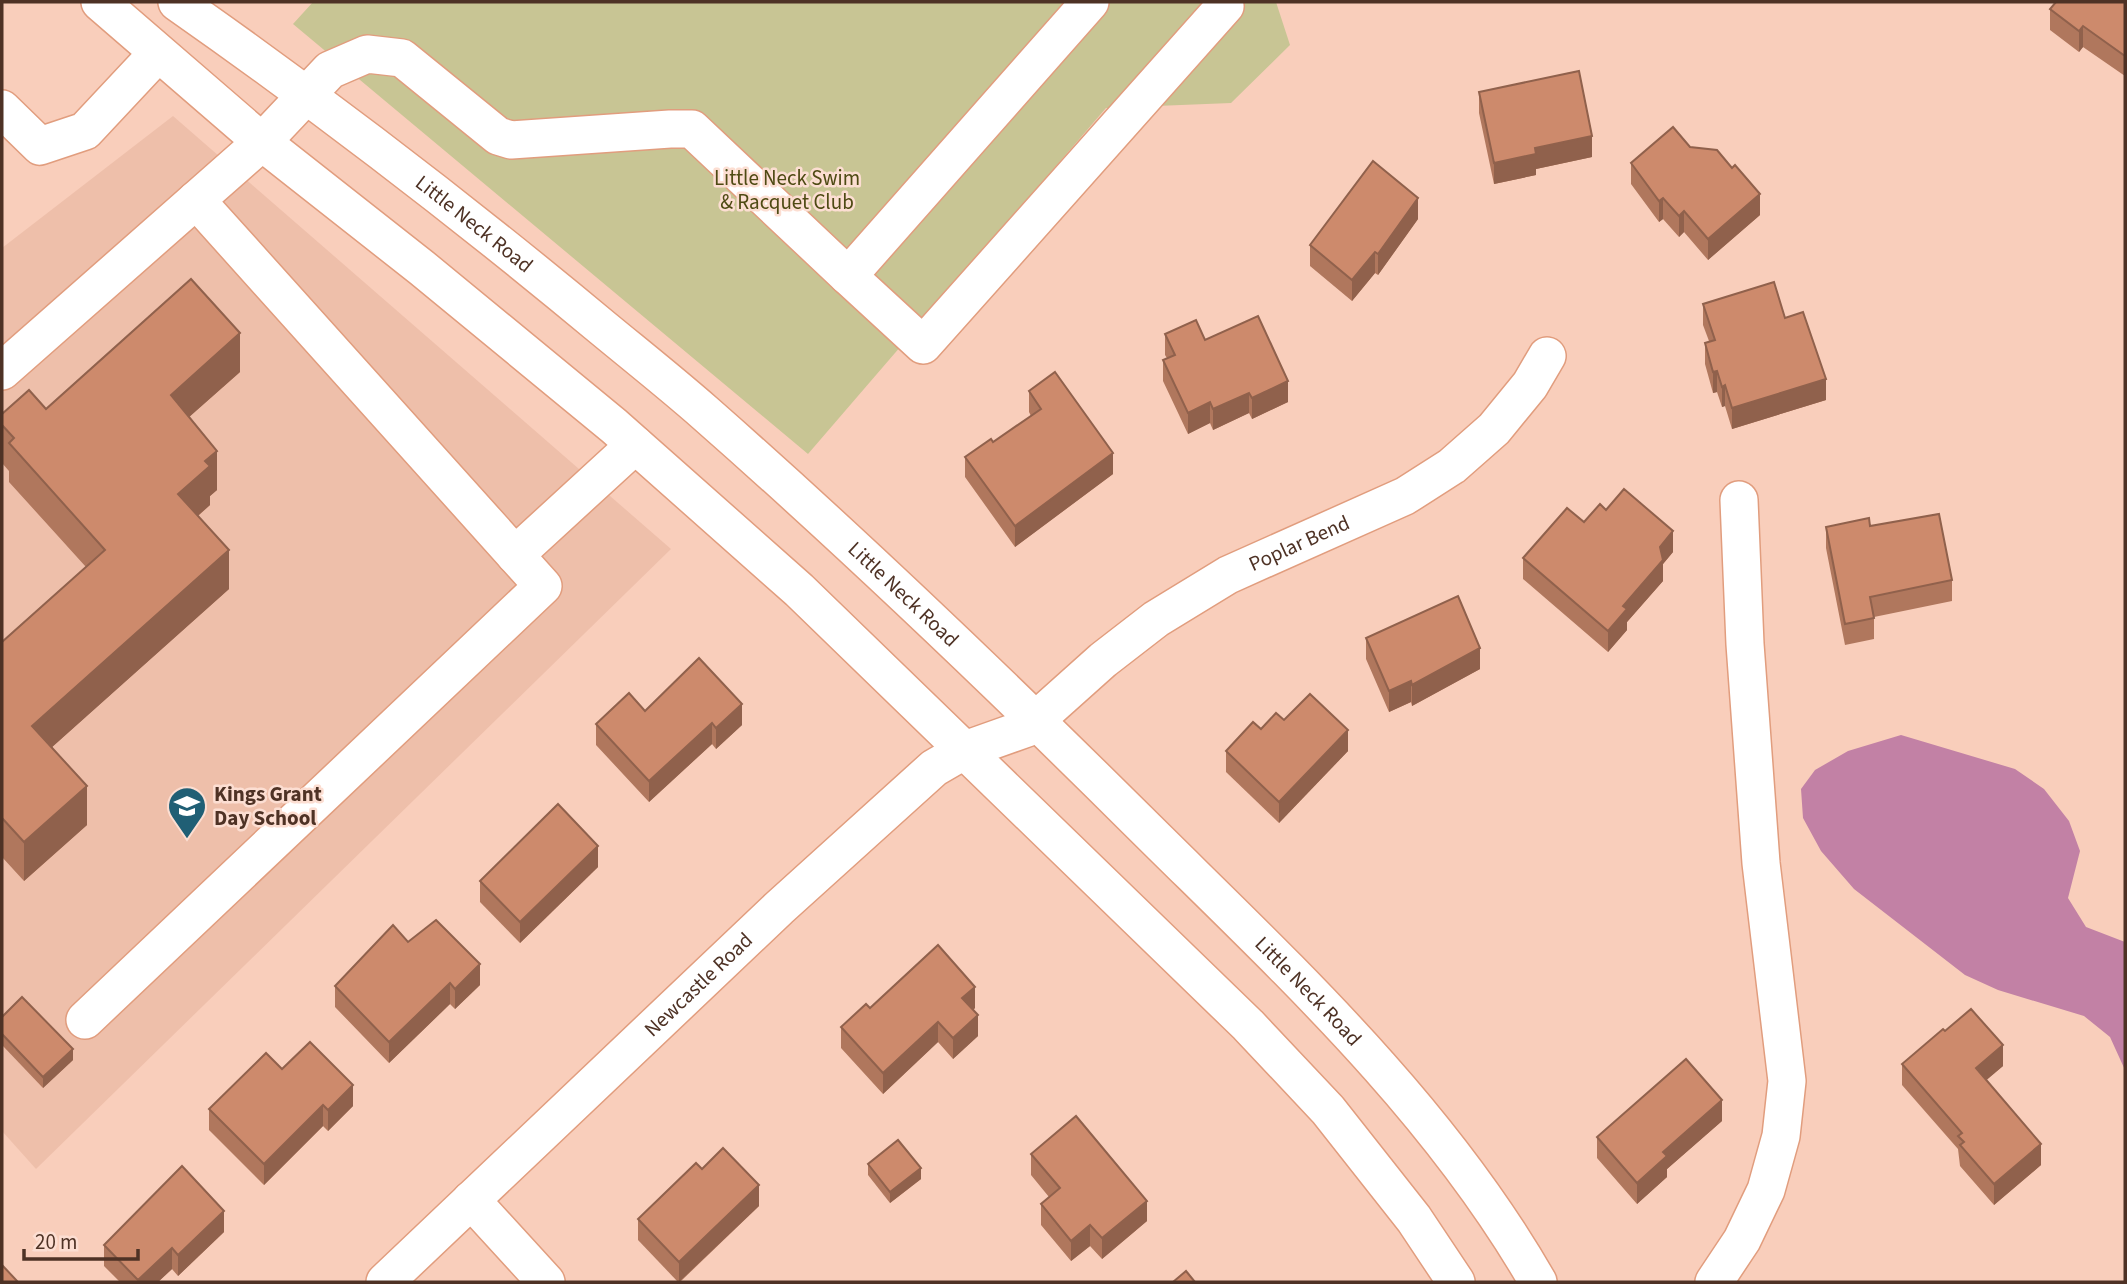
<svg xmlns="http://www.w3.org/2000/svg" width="2127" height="1284" font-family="'Source Sans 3',sans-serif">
<rect width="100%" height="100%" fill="#f9cebb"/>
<path fill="#eebfaa" d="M173 116 671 549 36 1169 2 1131V248Z"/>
<path fill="#c8c594" d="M313 2H1276L1290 45 1231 103 1106 108 808 454 293 24Z"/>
<path fill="#c281a5" d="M1901 735 2015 769 2044 789 2069 821 2080 851 2068 898 2086 927 2125 942V1070L2110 1037 2084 1016 1998 990 1965 975 1854 889 1821 851 1803 818 1801 789 1815 770 1848 751Z"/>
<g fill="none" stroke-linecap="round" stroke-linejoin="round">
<defs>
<g id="minor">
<path d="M100 2 262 142 422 268 614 426 799 590 1248 1025 1328 1110 1414 1219 1456 1282"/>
<path id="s1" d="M177 2C324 105 466 214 604 329 638 357 672 384 705 413 854 544 997 681 1138 821 1282 964 1436 1104 1538 1282"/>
<path d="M2 109 40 146 85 131 158 53"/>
<path d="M848 276 923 345 1225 6 1224 2"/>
<path d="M2 371 262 142 330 70 367 54 402 58 498 136 511 140 670 129H692L848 276 1090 2"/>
<path d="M515 555 635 445"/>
<path d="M85 1020 543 586 196 200"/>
<path d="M471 1200 546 1282"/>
<path id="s2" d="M385 1282 779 908 934 768 965 750 1027 728 1103 660 1156 619 1228 575 1405 496 1452 466 1494 429 1530 385 1547 356"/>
<path d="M1714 1282 1742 1240 1766 1190 1781 1136 1787 1081 1761 863 1745 644 1739 500"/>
</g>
</defs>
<use href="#minor" stroke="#e19d7e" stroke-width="40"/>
<use href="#minor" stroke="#fff" stroke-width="37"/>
</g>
<g fill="#b0775d">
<path d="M2125 2V76L2083 47 2079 52 2050 30V9Z"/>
<path d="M1479 92 1592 157 1536 169V175L1494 184 1479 113Z"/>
<path d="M1690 147 1760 215 1708 260 1684 232 1679 237 1663 219 1659 222 1631 184V163Z"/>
<path d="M1418 219 1378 275 1375 273 1352 301 1310 266V245Z"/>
<path d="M1703 304 1785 318 1826 400 1732 429 1725 406 1722 407 1717 392 1713 393 1705 364V343L1709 341 1703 325Z"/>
<path d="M1165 334 1205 340 1288 402 1252 419 1249 413 1213 430 1210 423 1188 434 1163 381V360L1167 358 1165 355Z"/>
<path d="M240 372 189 417 217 490 210 496V505L198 516 229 589 52 747 87 825 24 881 2 857V642L86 567 9 482V471L2 463V414L46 409Z"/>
<path d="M1029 391 1113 474 1015 547 965 477V457L993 442 1031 416 1029 412Z"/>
<path d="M1606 510 1673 552 1663 564V581L1627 622V630L1608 652 1523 579V558Z"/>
<path d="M1870 526 1952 580V601L1874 617V639L1845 645 1826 548V527Z"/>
<path d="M1366 638 1480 669 1412 706 1411 702 1389 712 1366 659Z"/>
<path d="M645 711 742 725 716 749 712 744 649 802 596 745V724Z"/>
<path d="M1284 720 1348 751 1279 823 1226 772V751L1261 729Z"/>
<path d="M598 867 520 943 480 902V881Z"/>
<path d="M408 942 480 985 455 1009 450 1004 389 1063 335 1007V986Z"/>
<path d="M870 1008H975L973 1010 978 1036 953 1059 938 1042 883 1094 841 1048V1027Z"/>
<path d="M2 1017 73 1060 43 1088 2 1045Z"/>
<path d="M1945 1031 2003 1066 1986 1080 2041 1165 1994 1205 1960 1166 1958 1149 1902 1085V1064Z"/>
<path d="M282 1069 353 1106 328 1131 323 1126 264 1185 209 1130V1109Z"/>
<path d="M1722 1121 1667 1169V1177L1637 1204 1597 1158V1137Z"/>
<path d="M1031 1154 1147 1221 1102 1259 1090 1246 1071 1261 1041 1225V1204L1049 1197 1031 1175Z"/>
<path d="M868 1164 921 1179 890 1203 868 1175Z"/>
<path d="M702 1169 759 1206 680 1282H678L638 1240V1219Z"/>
<path d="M224 1232 178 1276 172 1269 158 1282H120L104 1266V1245Z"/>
</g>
<g fill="#90614c">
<path d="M2083 26V47L2079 52V31Z"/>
<path d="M1592 136V157L1536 169V175L1494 184V163L1535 148Z"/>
<path d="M1760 194V215L1708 260V239Z"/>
<path d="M1418 198V219L1378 275V254Z"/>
<path d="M1663 198V219L1659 222V201Z"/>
<path d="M1684 211V232L1679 237V216Z"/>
<path d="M1375 252V273L1352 301V280Z"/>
<path d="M240 333V372L171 433V395Z"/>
<path d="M1717 371V392L1713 393V372Z"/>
<path d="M1826 379V400L1732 429V408Z"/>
<path d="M1288 381V402L1252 419V398Z"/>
<path d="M1725 385V406L1722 407V387Z"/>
<path d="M1249 393V413L1213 430V409Z"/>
<path d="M1210 402V423L1188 434V413Z"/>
<path d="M217 451V490L210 496V505L178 533V494L205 461Z"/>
<path d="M1113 453V474L1015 547V526Z"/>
<path d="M1673 531V552L1663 564V581L1627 622V630L1608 652V631L1660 547Z"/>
<path d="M229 550V589L32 765V726Z"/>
<path d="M1480 648V669L1412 706V685Z"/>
<path d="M1411 681V702L1389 712V691Z"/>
<path d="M742 704V725L716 749V728Z"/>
<path d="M712 723V744L649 802V781Z"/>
<path d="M1348 730V751L1279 823V802Z"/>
<path d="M87 786V825L24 881V842Z"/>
<path d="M598 846V867L520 943V922Z"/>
<path d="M480 964V985L455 1009V989Z"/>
<path d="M450 983V1004L389 1063V1042Z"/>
<path d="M975 987V1008L962 1019V998Z"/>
<path d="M978 1015V1036L953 1059V1038Z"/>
<path d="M938 1022V1042L883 1094V1073Z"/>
<path d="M2003 1045V1066L1976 1089V1068Z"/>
<path d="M73 1049V1060L43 1088V1077Z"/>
<path d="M353 1085V1106L328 1131V1110Z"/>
<path d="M1722 1100V1121L1667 1169V1177L1637 1204V1183L1663 1152Z"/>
<path d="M323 1105V1126L264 1185V1164Z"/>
<path d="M2041 1144V1165L1994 1205V1184Z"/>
<path d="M921 1168V1179L890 1203V1192Z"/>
<path d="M759 1185V1206L679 1282V1262Z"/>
<path d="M1147 1201V1221L1102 1259V1238Z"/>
<path d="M224 1211V1232L178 1276V1255Z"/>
<path d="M1090 1225V1246L1071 1261V1241Z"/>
<path d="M172 1248V1269L158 1282H138V1280Z"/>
</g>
<g fill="#cd8a6c" stroke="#90614c" stroke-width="2">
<path d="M2056 2H2125V56L2083 26 2079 31 2050 9Z"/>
<path d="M1579 71 1592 136 1535 148 1536 154 1494 163 1479 92Z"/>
<path d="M1673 127 1690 147 1717 150 1732 168 1735 165 1760 194 1708 239 1684 211 1679 216 1663 198 1659 201 1631 163Z"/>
<path d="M1373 161 1418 198 1378 254 1375 252 1352 280 1310 245Z"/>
<path d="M191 279 240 333 171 395 217 451 205 461 210 466 178 494 229 550 32 726 87 786 24 842 2 818V642L105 550 9 443 14 438 2 425V414L29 390 46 409Z"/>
<path d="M1774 282 1785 318 1803 312 1826 379 1732 408 1725 385 1722 387 1717 371 1713 372 1705 343 1715 340 1703 304Z"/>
<path d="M1258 316 1288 381 1252 398 1249 393 1213 409 1210 402 1188 413 1163 360 1175 355 1165 334 1196 320 1205 340Z"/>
<path d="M1055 372 1113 453 1015 526 965 457 991 439 993 442 1041 409 1029 391Z"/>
<path d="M1624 489 1673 531 1660 547 1663 560 1623 606 1627 609 1608 631 1523 558 1567 508 1584 522 1600 504 1606 510Z"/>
<path d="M1939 514 1952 580 1870 597 1874 618 1845 624 1826 527 1869 518 1870 526Z"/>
<path d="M1458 596 1480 648 1412 685 1411 681 1389 691 1366 638Z"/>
<path d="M699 658 742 704 716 728 712 723 649 781 596 724 629 693 645 711Z"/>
<path d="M1310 694 1348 730 1279 802 1226 751 1253 722 1261 729 1276 713 1284 720Z"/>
<path d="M558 804 598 846 520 922 480 881Z"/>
<path d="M436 920 480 964 455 989 450 983 389 1042 335 986 393 925 408 942Z"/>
<path d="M938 945 975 987 962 998 978 1015 953 1038 938 1022 883 1073 841 1027 866 1004 870 1008Z"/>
<path d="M22 997 73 1049 43 1077 2 1034V1017Z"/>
<path d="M1971 1009 2003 1045 1976 1068 2041 1144 1994 1184 1960 1145 1964 1142 1958 1136 1962 1133 1902 1064 1943 1029 1945 1031Z"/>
<path d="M310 1042 353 1085 328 1110 323 1105 264 1164 209 1109 266 1053 282 1069Z"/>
<path d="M1686 1059 1722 1100 1663 1152 1667 1156 1637 1183 1597 1137Z"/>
<path d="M1076 1116 1147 1201 1102 1238 1090 1225 1071 1241 1041 1204 1060 1188 1031 1154Z"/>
<path d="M898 1140 921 1168 890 1192 868 1164Z"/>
<path d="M723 1148 759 1185 679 1262 638 1219 696 1163 702 1169Z"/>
<path d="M182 1166 224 1211 178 1255 172 1248 138 1280 104 1245Z"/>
<path d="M2 1265 18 1282H2Z"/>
<path d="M1186 1271 1195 1282H1173Z"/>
</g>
<defs>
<symbol id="school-pin" viewBox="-11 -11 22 30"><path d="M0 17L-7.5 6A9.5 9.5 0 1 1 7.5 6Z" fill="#205f75" stroke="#fcded2"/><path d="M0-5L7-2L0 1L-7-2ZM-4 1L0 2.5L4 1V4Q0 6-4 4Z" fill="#fff"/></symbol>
</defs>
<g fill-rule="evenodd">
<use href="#school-pin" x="165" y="784" width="44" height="60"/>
</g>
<g text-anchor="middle" stroke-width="5" stroke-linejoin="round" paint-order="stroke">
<g font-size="21" fill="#4e4a13" stroke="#fcded2">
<text x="787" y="185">Little Neck Swim<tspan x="787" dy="24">&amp; Racquet Club</tspan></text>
</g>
<g font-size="21" fill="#4e3225" stroke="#fcded2">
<text dy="7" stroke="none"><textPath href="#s1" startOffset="371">Little Neck Road</textPath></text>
<text dy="7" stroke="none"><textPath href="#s2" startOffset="1185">Poplar Bend</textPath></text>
<text dy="7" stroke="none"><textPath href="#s1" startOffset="938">Little Neck Road</textPath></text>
<text dy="7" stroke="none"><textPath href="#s2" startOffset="432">Newcastle Road</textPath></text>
<text dy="7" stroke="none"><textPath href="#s1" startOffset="1505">Little Neck Road</textPath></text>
</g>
<g font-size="21" font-weight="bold" fill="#4e3225" stroke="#fcded2" text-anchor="start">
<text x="214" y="801">Kings Grant<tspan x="214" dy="24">Day School</tspan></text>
</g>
</g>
<rect width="2127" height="1284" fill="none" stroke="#4e3225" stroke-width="7"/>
<path d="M24 1249v10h114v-10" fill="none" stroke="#4e3225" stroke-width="3.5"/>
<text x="35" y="1249" font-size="21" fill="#4e3225" stroke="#fcded2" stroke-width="5" paint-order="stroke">20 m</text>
</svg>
